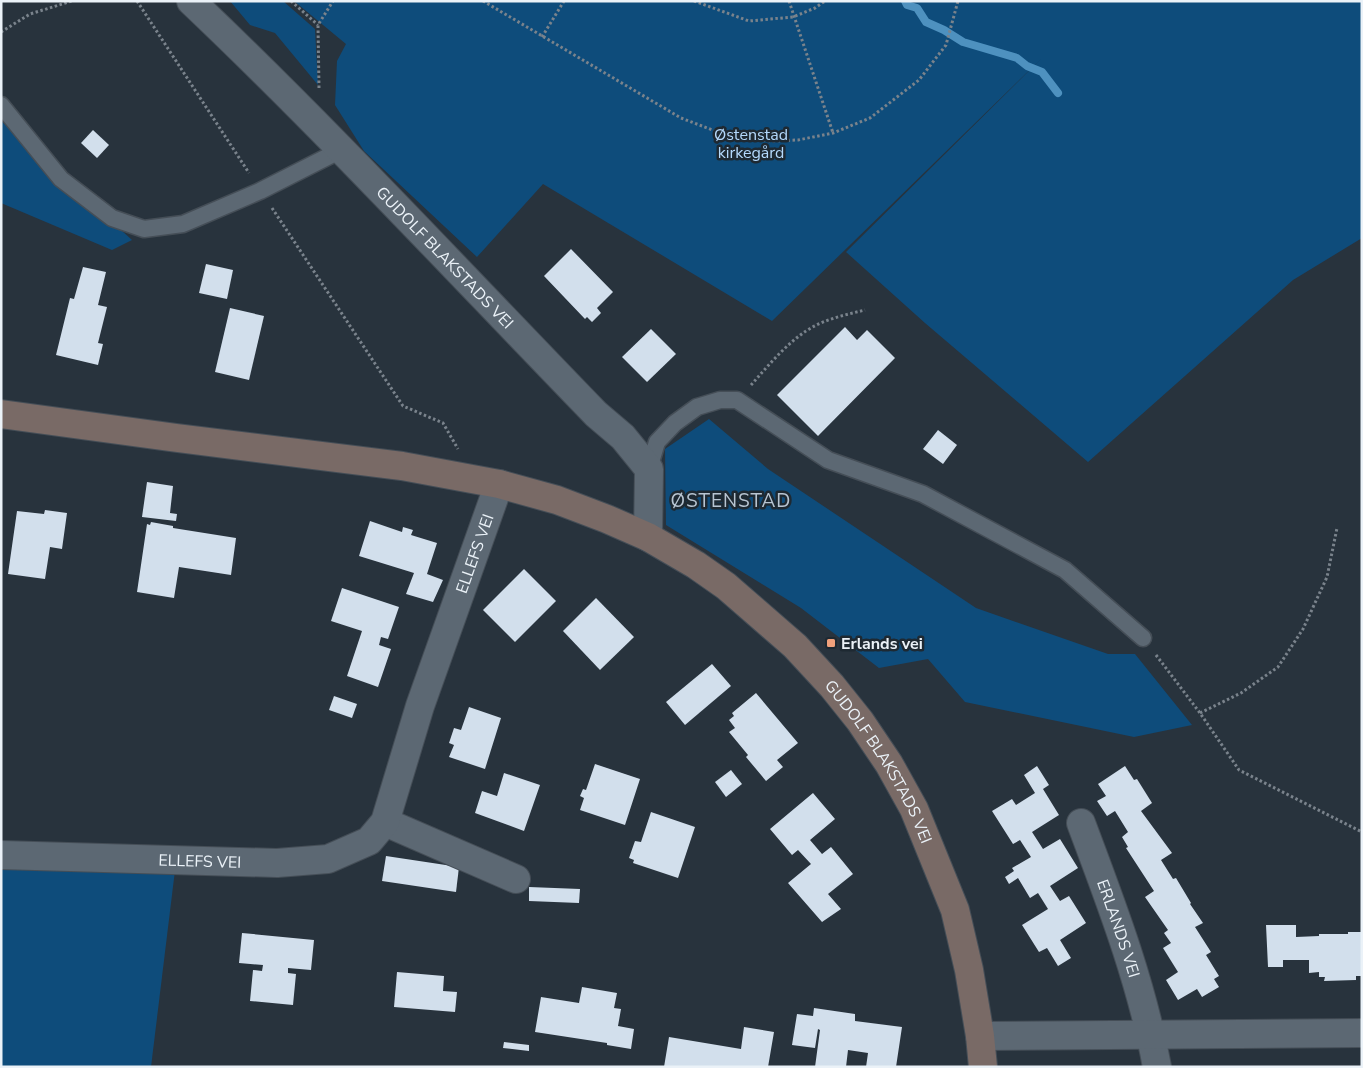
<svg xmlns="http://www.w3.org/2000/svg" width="1363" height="1068" font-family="'Nunito Sans',sans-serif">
<rect width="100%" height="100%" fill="#28333d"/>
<g fill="#0e4c7b">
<path d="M230 1H283L315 29 318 85 275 33 250 25Z"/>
<path d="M294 1H1362V238L1293 280 1088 462 925 323 846 252 1043 57 772 321 543 184 477 257 364 151 335 105 337 61 346 44Z"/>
<path d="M1 121 132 240 112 250 1 203Z"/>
<path d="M709 419 768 469 976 608 1108 654H1135L1192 725 1134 737 965 702 928 659 879 668 801 608 666 525 665 449Z"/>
<path d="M1 855 176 862 151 1067H1Z"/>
</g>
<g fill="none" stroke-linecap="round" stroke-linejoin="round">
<path stroke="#4e91bf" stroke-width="8" d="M905 1 907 5 917 8 926 22 944 30 963 42 1017 58 1027 66 1042 72 1058 93"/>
</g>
<g fill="#d2dfec">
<path d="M93 130 109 145 97 158 81 143Z"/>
<path d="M571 249 613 292 597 308 601 313 592 322 587 317 585 319 544 276Z"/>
<path d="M206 264 233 270 227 299 199 293Z"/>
<path d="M83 267 106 272 98 305 107 307 98 343 103 344 98 365 56 355 70 298 74 299Z"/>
<path d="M230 308 264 316 249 380 215 372Z"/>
<path d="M845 327 857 340 867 330 895 358 818 436 777 395Z"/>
<path d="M651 329 676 354 647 382 622 357Z"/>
<path d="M938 430 957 445 943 464 923 449Z"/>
<path d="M147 482 173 486 170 513 177 514 176 521 142 517Z"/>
<path d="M45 510 67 513 62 549 50 547 45 579 8 574 17 511 44 514Z"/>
<path d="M370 521 402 532 403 527 413 530 411 535 437 543 427 574 443 580 433 602 406 594 414 573 359 556Z"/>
<path d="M151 522 173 526V528L236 538 231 575 179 567 174 598 137 592 147 524 150 525Z"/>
<path d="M524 569 556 601 515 642 483 610Z"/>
<path d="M342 588 399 607 388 639 381 637 379 645 391 649 378 687 347 676 362 631 331 621Z"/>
<path d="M596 598 634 637 600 670 563 631Z"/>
<path d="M712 664 731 686 685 725 666 702Z"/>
<path d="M756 693 798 743 777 760 783 767 766 781 746 757 748 755 729 732 735 728 729 720 734 716 732 713Z"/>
<path d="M334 696 357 704 352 718 329 710Z"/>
<path d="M469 707 501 718 485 769 449 757 454 745 449 743 454 728 461 730Z"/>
<path d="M595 764 640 779 625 825 580 810 584 798 580 796 583 789 586 790Z"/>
<path d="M1037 766 1049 785 1043 789 1059 815 1032 832 1043 849 1060 839 1078 868 1050 886 1060 901 1069 896 1086 923 1060 940 1071 958 1058 966 1047 948 1039 952 1022 925 1048 909 1038 893 1030 898 1018 878 1009 884 1005 877 1014 871 1012 868 1031 857 1020 840 1013 844 992 811 1012 799 1016 805 1035 793 1024 775Z"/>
<path d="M1125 766 1134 780 1137 779 1152 803 1141 811 1172 853 1161 860 1173 879 1176 878 1191 903 1190 904 1203 923 1195 927 1211 952 1206 955 1219 976 1214 979 1219 987 1202 997 1197 989 1178 1000 1166 980 1178 972 1163 948 1171 943 1164 933 1168 930 1145 897 1154 891 1126 848 1128 847 1122 837 1128 832 1115 811 1107 816 1097 801 1106 796 1098 784Z"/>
<path d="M731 770 742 784 726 797 715 782Z"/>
<path d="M504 773 540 785 524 831 475 813 482 791 497 796Z"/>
<path d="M813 793 835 819 810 840 822 854 831 847 853 874 828 894 841 909 822 922 788 883 811 864 798 850 792 855 770 829Z"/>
<path d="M651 812 695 827 678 878 633 863 634 860 629 858 635 841 641 842Z"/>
<path d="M386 856 459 867 456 892 382 881Z"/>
<path d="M529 887 580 889 579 903 529 901Z"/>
<path d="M1266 925H1296V937L1319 936V934H1348V932H1362V976H1356V980L1324 981 1325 977H1319V972L1309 973V960H1283V967H1268Z"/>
<path d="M242 933 314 940 311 970 288 968V973L296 974 293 1005 250 1001 253 970 262 971 263 965 239 963Z"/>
<path d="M397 972 444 976 443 991 457 992 455 1012 394 1007Z"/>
<path d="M582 987 617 993 614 1008 621 1009 618 1026 634 1029 631 1049 607 1045V1043L535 1032 541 997 579 1003Z"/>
<path d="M814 1008 855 1014V1021L902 1027 896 1067H866L868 1053 848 1050 846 1067H815L820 1030 818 1029 815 1048 792 1045 797 1014 813 1016Z"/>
<path d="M744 1027 774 1032 768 1067H664L669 1037 741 1049Z"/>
<path d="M504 1042 529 1045V1051L503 1048Z"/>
</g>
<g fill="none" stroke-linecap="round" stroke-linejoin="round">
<defs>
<g id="lane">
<path d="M1 105 61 179 112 218 144 229 183 224 260 191 341 150"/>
<path d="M649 469 657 442 675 423 697 407 720 400H737L828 460 923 494 1065 570 1143 638"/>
</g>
<g id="street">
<path id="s1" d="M191 1C331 134 462 276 596 414L623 437 649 469 648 537"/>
<path d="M385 822 516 879"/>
<path id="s2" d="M1081 823C1111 903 1142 983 1157 1067"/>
<path id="s3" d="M1 855 277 863 328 859 369 841 385 822 420 706 499 484"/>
<path d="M980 1036 1362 1033"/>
</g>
<g id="secondary">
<path id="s4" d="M1 414 177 438 402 466 499 484 557 500 607 519 648 537 696 565 726 586 795 646 832 686 860 721 889 764 914 809 955 910 969 970 980 1036 983 1067"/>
</g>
</defs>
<use href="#lane" stroke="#454e57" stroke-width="19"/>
<use href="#street" stroke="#454e57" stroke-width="30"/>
<use href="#secondary" stroke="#454e57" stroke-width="30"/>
<g stroke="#7a838c" stroke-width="3" stroke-dasharray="2.5 2.5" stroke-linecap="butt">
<path d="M137 1 249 173"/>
<path d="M291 1 318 25"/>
<path d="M483 1 681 118 723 134 770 141 798 140 833 133 870 118 919 80 946 45 958 1"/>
<path d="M694 1 749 21 793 17 815 8 825 1"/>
<path d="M789 1 833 133"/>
<path d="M1 32 30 14 72 1"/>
<path d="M542 37 564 1"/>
<path d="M319 88 318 25 333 1"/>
<path d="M272 208 403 406 443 423 458 449"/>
<path d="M751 385C768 366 785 345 806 331 824 319 845 315 865 310"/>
<path d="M1156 655 1200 713 1239 770 1362 832"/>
<path d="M1200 713 1241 693 1278 667 1303 629 1327 577 1337 528"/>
</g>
<use href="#lane" stroke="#5c6873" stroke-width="16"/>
<use href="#street" stroke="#5c6873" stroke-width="28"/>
<use href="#secondary" stroke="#796a66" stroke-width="28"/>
</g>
<rect fill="#f1a17c" stroke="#1e2932" stroke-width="2" x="826" y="638" width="10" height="10" rx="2.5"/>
<g text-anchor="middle" stroke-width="5" stroke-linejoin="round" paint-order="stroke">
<g font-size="16" fill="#b4d9fc" stroke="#1e2932">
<text x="751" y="140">Østenstad<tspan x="751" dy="18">kirkegård</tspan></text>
</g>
<g font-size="16" fill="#ebf2f8" stroke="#1e2932">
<text dy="6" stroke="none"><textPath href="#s1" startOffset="361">GUDOLF BLAKSTADS VEI</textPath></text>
<text dy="6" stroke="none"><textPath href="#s3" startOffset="680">ELLEFS VEI</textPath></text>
<text dy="6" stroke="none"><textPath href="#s4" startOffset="989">GUDOLF BLAKSTADS VEI</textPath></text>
<text dy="6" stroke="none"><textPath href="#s3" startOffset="199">ELLEFS VEI</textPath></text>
<text dy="6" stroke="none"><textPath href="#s2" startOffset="112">ERLANDS VEI</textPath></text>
</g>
<g font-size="16" font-weight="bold" fill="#ebf2f8" stroke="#1e2932" text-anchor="start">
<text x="841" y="649">Erlands vei</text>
</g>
<g font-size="19" letter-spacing="1" fill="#b8c5d2" stroke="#1e2932">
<text x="731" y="507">ØSTENSTAD</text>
</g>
</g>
<rect width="1363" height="1068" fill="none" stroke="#ebf2f8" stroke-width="5"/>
</svg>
